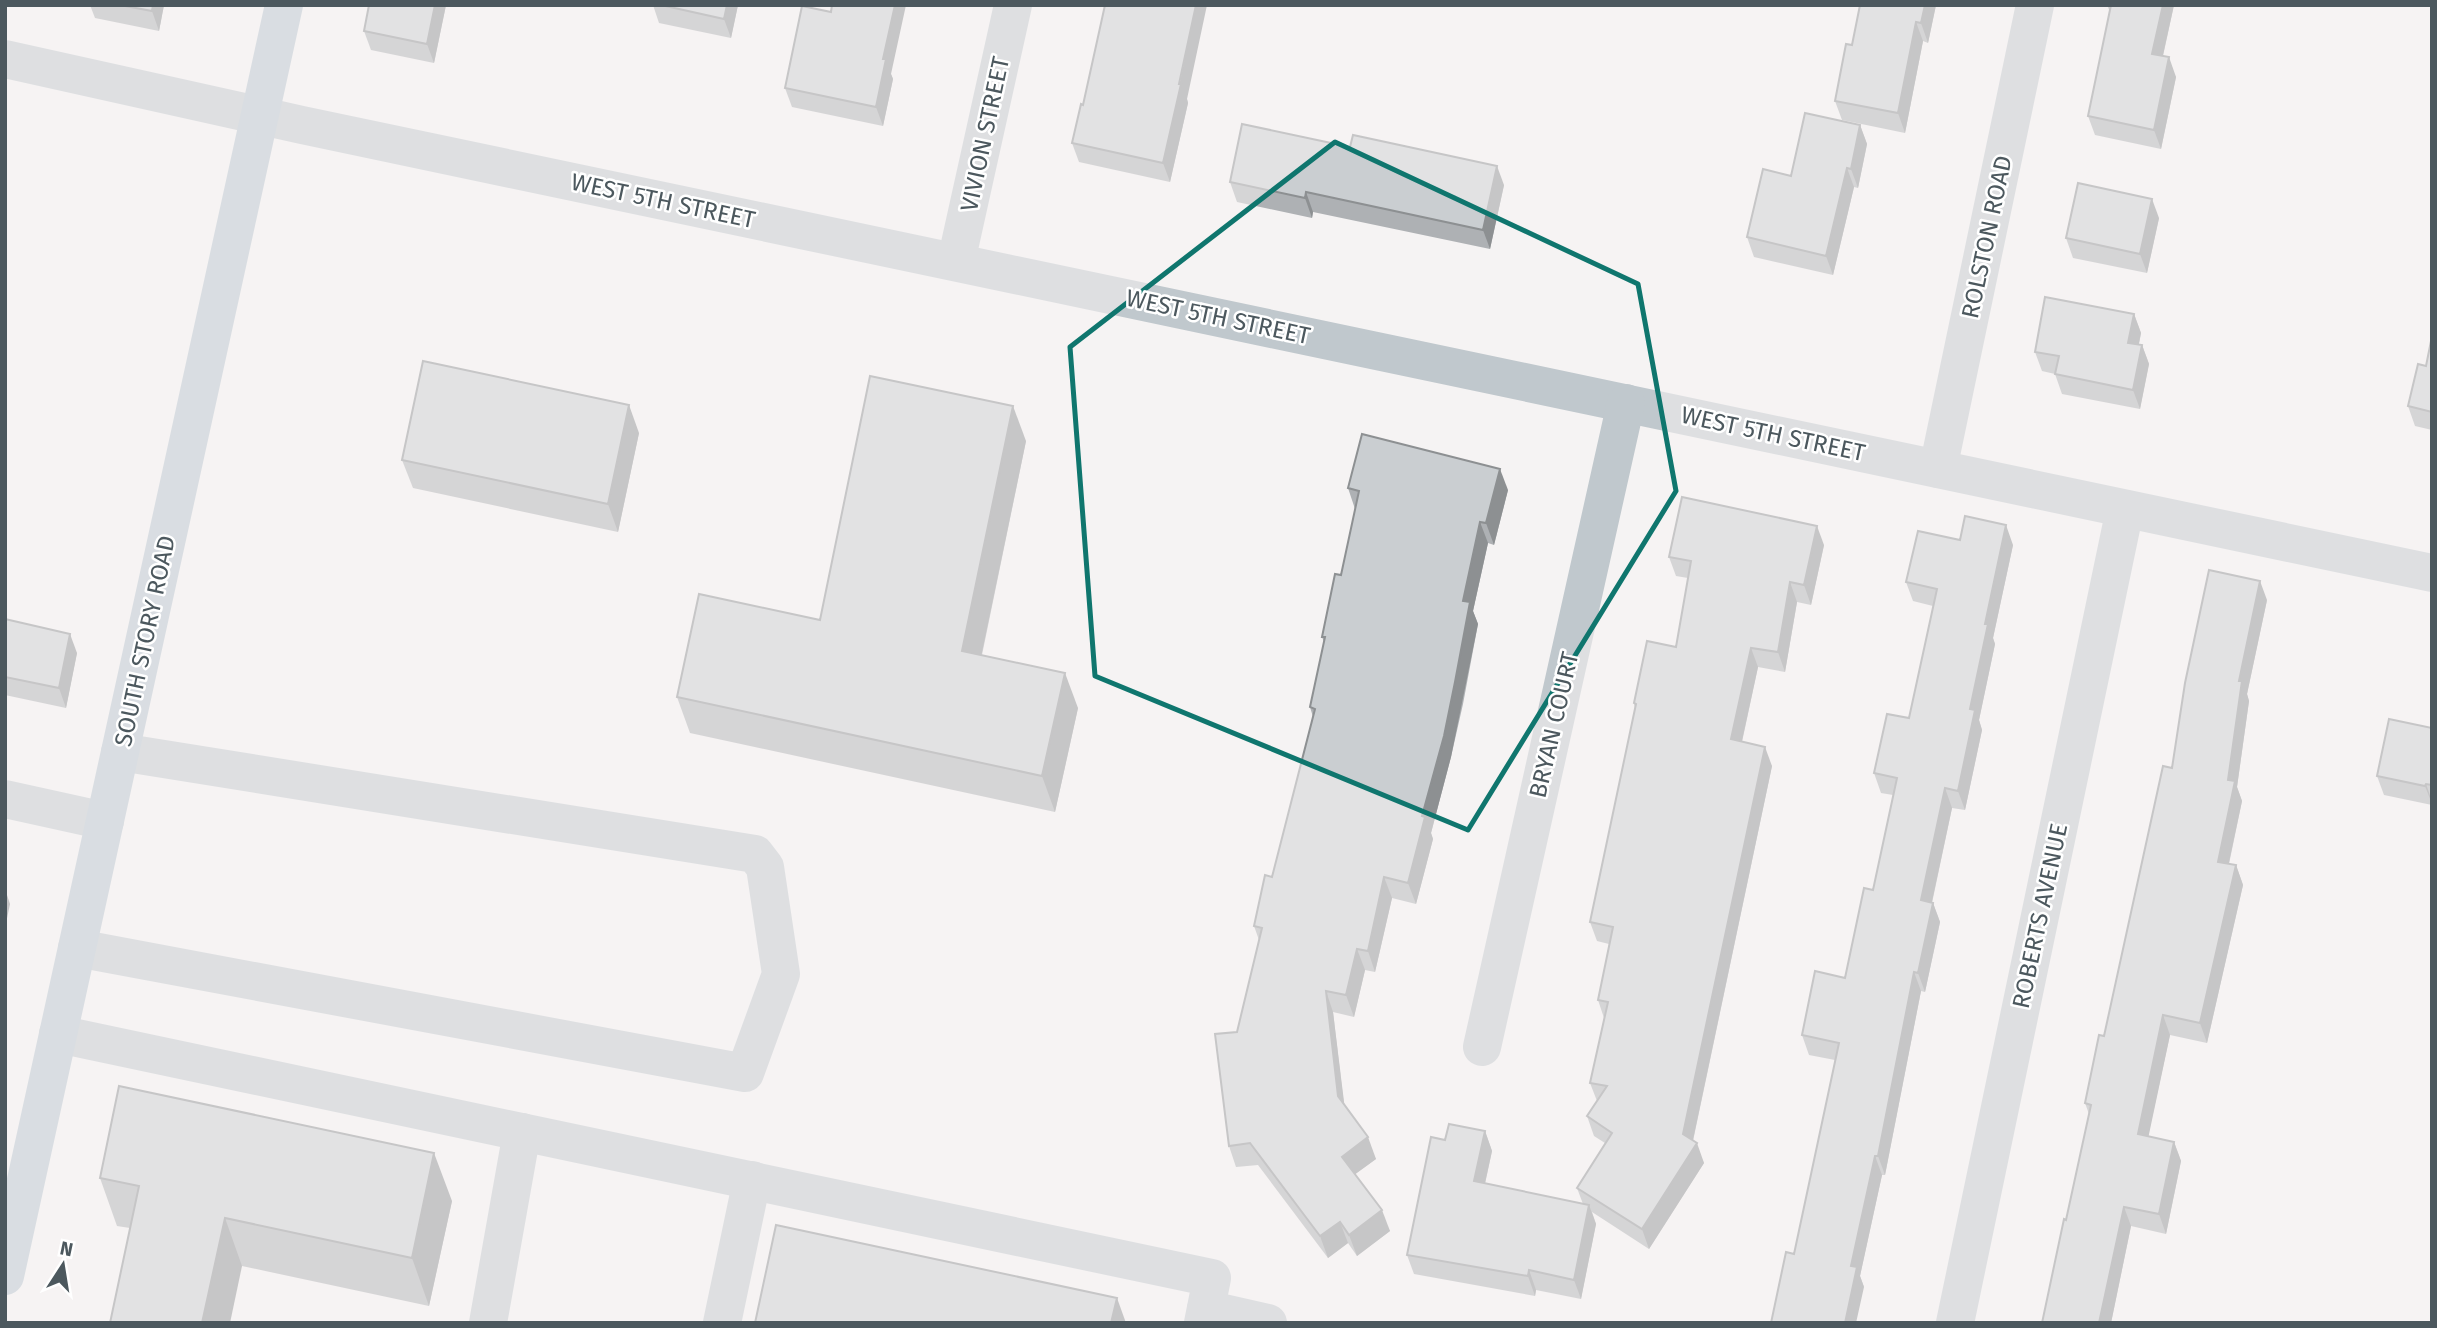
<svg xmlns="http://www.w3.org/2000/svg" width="2437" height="1328" font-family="'Fira Sans',sans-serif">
<rect width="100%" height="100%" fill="#f5f3f3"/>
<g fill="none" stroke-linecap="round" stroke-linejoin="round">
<g stroke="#c0c8cd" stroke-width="38">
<path d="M5 59 302 125 2432 573"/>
<path d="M956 262 1013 5"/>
<path d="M1938 469 2035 5"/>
<path d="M5 799 105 821"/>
<path d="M77 948 745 1073 781 974 765 867 755 854 120 752"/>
<path d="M58 1034 1212 1278 1203 1323"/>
<path d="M1482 1047 1626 403"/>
<path d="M1206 1309 1268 1323"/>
<path d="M488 1323 522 1132"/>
<path d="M722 1323 752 1180"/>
<path d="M1955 1323 2125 509"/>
</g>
<path stroke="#b6c4ce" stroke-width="38" d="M5 1276 284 5"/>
</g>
<g fill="#aeb1b4">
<path d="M90 5H164L159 31 95 18Z"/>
<path d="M446 5 434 63 371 50 364 31Z"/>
<path d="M653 5H738L731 38 659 23Z"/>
<path d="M1936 5 1928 43 1923 41 1905 133 1842 120 1835 101 1852 45Z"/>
<path d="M2107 5H2174L2163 56 2176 77 2161 149 2095 135 2088 116 2110 12Z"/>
<path d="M891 74 893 79 883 126 792 107 785 88Z"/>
<path d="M1187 99 1188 103 1170 182 1079 162 1072 143Z"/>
<path d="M1860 125 1867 144 1858 188 1854 187 1833 275 1754 257 1747 237 1791 176Z"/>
<path d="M1230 182 1504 185 1490 249 1313 212 1312 218 1237 202Z"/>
<path d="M2159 218 2147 273 2073 258 2066 238Z"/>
<path d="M2134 314 2141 333 2139 344 2142 345 2149 364 2140 409 2062 394 2055 374 2042 371 2035 352Z"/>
<path d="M2432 336V430L2415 426 2408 406 2426 366Z"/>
<path d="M639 433 618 532 413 488 402 460Z"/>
<path d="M1026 441 982 655 1078 708 1055 812 690 733 677 697 820 620Z"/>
<path d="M1348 488 1508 490 1494 545 1488 543 1473 611 1478 624 1463 704 1451 757 1431 833 1433 839 1416 904 1392 898 1375 972 1365 970 1354 1017 1333 1012 1344 1105 1376 1159 1355 1174 1390 1231 1357 1256 1348 1243 1328 1258 1258 1165 1236 1167 1229 1146 1237 1032 1259 940 1254 926 1272 877 1313 717 1310 707 1324 642 1322 637 1341 575 1355 509Z"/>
<path d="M1960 540 2013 545 1993 638 1995 644 1979 720 1982 730 1965 810 1952 808 1932 903H1933L1940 922 1925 992 1921 991 1885 1175H1882L1860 1276 1864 1287 1794 1254 1835 1060 1809 1055 1802 1035 1845 978 1873 890 1893 795 1881 793 1874 773 1909 718 1933 606 1913 601 1906 582Z"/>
<path d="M1824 545 1811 605 1797 602 1785 672 1758 667 1742 742 1772 766 1693 1141 1704 1163 1649 1249 1592 1212 1596 1224 1581 1299 1536 1290 1535 1296 1414 1274 1407 1255 1445 1140 1485 1131 1492 1151 1485 1184 1583 1204 1577 1188 1605 1143 1594 1136 1587 1116 1597 1101 1590 1083 1604 1018 1598 1000 1609 944 1597 941 1590 922 1635 709 1634 703 1676 647 1688 578 1676 576 1669 557Z"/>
<path d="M2267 600 2247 694 2249 701 2237 787 2242 801 2229 864 2236 865 2243 885 2207 1043 2170 1035 2148 1136 2174 1142 2181 1161 2166 1234 2131 1226 2111 1323H2042L2066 1220 2089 1114 2085 1103 2104 1036 2172 768Z"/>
<path d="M5 619 77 653 66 708 5 695Z"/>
<path d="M2432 728V805L2384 795 2377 776Z"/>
<path d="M100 1178 452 1201 429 1306 242 1266 130 1228 117 1226Z"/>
</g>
<g fill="#8d9092">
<path d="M153 5H164L159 31 152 11Z"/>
<path d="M435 5H446L434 63 427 44Z"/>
<path d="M727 5H738L731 38 724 19Z"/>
<path d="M895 5H906L891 74 893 79 883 126 876 107 883 59Z"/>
<path d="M1196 5H1207L1187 99 1188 103 1170 182 1163 163Z"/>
<path d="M1925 5H1936L1928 43 1921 23Z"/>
<path d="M2163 5H2174L2159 73 2152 54Z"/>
<path d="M1916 22 1923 41 1905 133 1898 113Z"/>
<path d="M2169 57 2176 77 2161 149 2154 130Z"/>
<path d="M1860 125 1867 144 1858 188 1851 169Z"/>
<path d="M1497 166 1504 185 1490 249 1483 230Z"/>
<path d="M1847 168 1854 187 1833 275 1826 256Z"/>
<path d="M1306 192 1313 212 1312 218 1305 198Z"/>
<path d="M2152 199 2159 218 2147 273 2140 254Z"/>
<path d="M2134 314 2141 333 2135 362 2128 343Z"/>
<path d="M2142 345 2149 364 2140 409 2133 390Z"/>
<path d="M629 405 639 433 618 532 608 504Z"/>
<path d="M1013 406 1026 441 975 686 962 651Z"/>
<path d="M1500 469 1508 490 1494 545 1486 523Z"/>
<path d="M1480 522 1488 543 1473 611 1478 624 1451 757 1431 833 1433 839 1416 904 1408 883 1463 601Z"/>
<path d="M2006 525 2013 545 1993 638 1995 644 1979 720 1982 730 1965 810 1958 791 1970 709 1985 624Z"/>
<path d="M1817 526 1824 545 1811 605 1804 585Z"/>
<path d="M2260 581 2267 600 2247 694 2249 701 2237 787 2242 801 2225 881 2218 862 2239 681Z"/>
<path d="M1790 582 1797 602 1785 672 1778 652Z"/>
<path d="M70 634 77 653 66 708 59 688Z"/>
<path d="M1751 648 1758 667 1738 759 1731 739Z"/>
<path d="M1065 673 1078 708 1055 812 1042 776Z"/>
<path d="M1765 747 1772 766 1690 1154 1683 1134Z"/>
<path d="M2426 784 2432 801V804L2425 786Z"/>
<path d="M1945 788 1952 808 1928 920 1921 900Z"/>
<path d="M2236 865 2243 885 2207 1043 2200 1023Z"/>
<path d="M1384 877 1392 898 1375 972 1368 951Z"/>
<path d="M5 889 10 904 5 928Z"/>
<path d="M1933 903 1940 922 1925 992 1918 973Z"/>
<path d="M1357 949 1365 970 1354 1017 1346 995Z"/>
<path d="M1914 972 1921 991 1885 1175 1878 1156Z"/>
<path d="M1326 991 1333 1012 1346 1118 1338 1096Z"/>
<path d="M2163 1015 2170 1035 2145 1153 2138 1134Z"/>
<path d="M1485 1131 1492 1151 1481 1201 1474 1181Z"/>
<path d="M1368 1137 1376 1159 1350 1178 1342 1157Z"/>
<path d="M2174 1142 2181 1161 2166 1234 2159 1214Z"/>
<path d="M1697 1143 1704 1163 1649 1249 1642 1229Z"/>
<path d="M434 1153 452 1201 429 1306 412 1258Z"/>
<path d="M1875 1156 1882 1175 1860 1276 1864 1287 1856 1323H1845L1851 1266Z"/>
<path d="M1589 1205 1596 1224 1581 1299 1574 1280Z"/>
<path d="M2124 1207 2131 1226 2111 1323H2099Z"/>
<path d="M1382 1210 1390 1231 1357 1256 1349 1235Z"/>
<path d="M225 1218 242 1266 230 1323H202Z"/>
<path d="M1340 1222 1348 1243 1328 1258 1320 1236Z"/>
<path d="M1529 1270 1536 1290 1535 1296 1528 1276Z"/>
<path d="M1117 1298 1126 1323H1111Z"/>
</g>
<g fill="#caced1" stroke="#8d9092" stroke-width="2">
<path d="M120 5H153L152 11Z"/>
<path d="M369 5H435L427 44 364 31Z"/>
<path d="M661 5H727L724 19Z"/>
<path d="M832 5H895L883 59H886L876 107 785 88 802 6 831 12Z"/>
<path d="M1105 5H1196L1179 84H1181L1163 163 1072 143 1081 104 1083 105Z"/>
<path d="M1860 5H1925L1921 23 1916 22 1898 113 1835 101 1846 44 1852 45Z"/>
<path d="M2111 5H2163L2152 54 2169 57 2154 130 2088 116Z"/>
<path d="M1805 113 1860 125 1851 169 1847 168 1826 256 1747 237 1763 169 1791 176Z"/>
<path d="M1242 124 1350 147 1353 135 1497 166 1483 230 1306 192 1305 198 1230 182Z"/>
<path d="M2078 183 2152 199 2140 254 2066 238Z"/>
<path d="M2045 297 2134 314 2128 343 2142 345 2133 390 2055 374 2059 356 2035 352Z"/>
<path d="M2432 336V412L2408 406 2418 364 2426 366Z"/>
<path d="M423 361 629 405 608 504 402 460Z"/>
<path d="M870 376 1013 406 962 651 1065 673 1042 776 677 697 699 594 820 620Z"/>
<path d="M1362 434 1500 469 1486 523 1480 522 1463 601 1470 602 1455 682 1444 736 1422 816 1425 817 1408 883 1384 877 1368 951 1357 949 1346 995 1326 991 1338 1096 1368 1137 1342 1157 1382 1210 1349 1235 1340 1222 1320 1236 1250 1143 1229 1146 1215 1034 1237 1032 1262 928 1254 926 1265 875 1272 877 1315 709 1310 707 1325 637H1322L1335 574 1341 575 1359 491 1348 488Z"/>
<path d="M1682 497 1817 526 1804 585 1790 582 1778 652 1751 648 1731 739 1765 747 1683 1134 1697 1143 1642 1229 1577 1188 1612 1133 1587 1116 1607 1086 1590 1083 1608 1002 1598 1000 1613 927 1590 922 1636 704 1634 703 1647 641 1676 647 1691 561 1669 557Z"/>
<path d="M1965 516 2006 525 1985 624H1988L1970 709 1975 710 1958 791 1945 788 1921 900 1933 903 1918 973 1914 972 1878 1156H1875L1851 1266 1857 1267 1845 1323H1771L1786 1252 1794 1254 1839 1043 1802 1035 1815 971 1845 978 1864 888 1873 890 1897 778 1874 773 1887 714 1909 718 1937 589 1906 582 1918 531 1960 540Z"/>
<path d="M2209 570 2260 581 2239 681H2242L2228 780 2235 781 2218 862 2236 865 2200 1023 2163 1015 2138 1134 2174 1142 2159 1214 2124 1207 2099 1323H2042L2064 1219 2066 1220 2091 1105 2085 1103 2099 1035 2104 1036 2163 766 2172 768 2185 683Z"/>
<path d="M5 619 70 634 59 688 5 677Z"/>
<path d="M2389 719 2432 728V785L2426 784 2425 786 2377 776Z"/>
<path d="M119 1086 434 1153 412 1258 225 1218 202 1323H110L139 1186 100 1178Z"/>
<path d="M1449 1124 1485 1131 1474 1181 1589 1205 1574 1280 1529 1270 1528 1276 1407 1255 1431 1137 1445 1140Z"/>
<path d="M776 1225 1117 1298 1111 1323H755Z"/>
</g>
<path d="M0 0H2437V1328H0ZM1335 142 1638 284 1676 491 1468 830 1095 676 1070 347Z" fill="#f5f3f3" fill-opacity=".55" fill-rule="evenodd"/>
<path fill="none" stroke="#0f766e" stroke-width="5" stroke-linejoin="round" d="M1335 142 1638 284 1676 491 1468 830 1095 676 1070 347Z"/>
<g text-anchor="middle" stroke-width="5" stroke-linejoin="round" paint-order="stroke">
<g font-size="24" fill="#4c585e" stroke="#fff">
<text transform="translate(985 134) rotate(-78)" y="8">VIVION STREET</text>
<text transform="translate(663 201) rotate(12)" y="8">WEST 5TH STREET</text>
<text transform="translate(1987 237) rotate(-78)" y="8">ROLSTON ROAD</text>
<text transform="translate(1218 317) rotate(12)" y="8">WEST 5TH STREET</text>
<text transform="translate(1773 434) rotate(12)" y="8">WEST 5TH STREET</text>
<text transform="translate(145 641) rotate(-78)" y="8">SOUTH STORY ROAD</text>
<text transform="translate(1554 725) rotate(-77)" y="8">BRYAN COURT</text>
<text transform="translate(2040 916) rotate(-78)" y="8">ROBERTS AVENUE</text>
</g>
</g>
<rect width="2437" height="1328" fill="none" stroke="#4c585e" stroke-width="14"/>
<g transform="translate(63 1265) rotate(12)" stroke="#ffffff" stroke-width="5" paint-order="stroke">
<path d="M0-5L12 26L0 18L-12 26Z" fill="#4c585e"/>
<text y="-10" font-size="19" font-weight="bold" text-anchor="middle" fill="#4c585e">N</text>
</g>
</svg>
